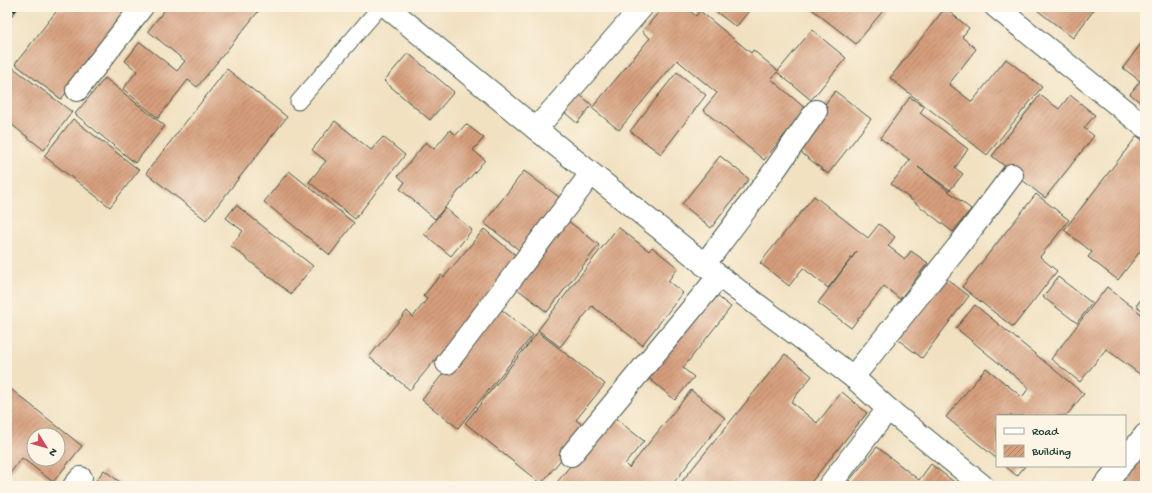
<svg xmlns="http://www.w3.org/2000/svg" width="1152" height="493" font-family="'Gochi Hand',sans-serif">
<defs>
<pattern id="building-hatch" width="6" height="6" patternUnits="userSpaceOnUse"><rect width="6" height="6" fill="#d69e7b"/><path d="M-1 1l2-2M0 6l6-6M5 7l2-2" fill="none" stroke="#ad8266"/></pattern>
</defs>
<rect width="100%" height="100%" fill="#fcf5e5"/>
<filter id="ink" filterUnits="userSpaceOnUse"><feTurbulence type="fractalNoise" baseFrequency=".025" numOctaves="2"/><feDisplacementMap in="SourceGraphic" scale="8" xChannelSelector="R" yChannelSelector="G"/><feConvolveMatrix kernelMatrix="1 2 1 2 8 2 1 2 1" color-interpolation-filters="sRGB"/></filter>
<filter id="wash" filterUnits="userSpaceOnUse"><feTurbulence type="fractalNoise" baseFrequency=".012" numOctaves="4" result="noise"/><feDisplacementMap in="SourceGraphic" scale="16" xChannelSelector="R" yChannelSelector="G"/><feGaussianBlur stdDeviation="0.9" result="paint"/><feColorMatrix in="noise" values="0 0 0 0 0 0 0 0 0 0 0 0 0 0 0 0 0 1.4 0 .05"/><feComposite in="paint" operator="in"/></filter>
<g filter="url(#wash)">
<rect width="100%" height="100%" fill="#f1e1c1"/>
<g id="blocks">
<g fill="url(#building-hatch)" fill-rule="evenodd">
<path d="M65 7H133L61 99 15 64 59 8 62 11Z"/>
<path d="M167 7H262L197 87 188 80 158 118 123 89 137 71 125 61 140 42 177 71 185 61 148 31Z"/>
<path d="M663 7H685L696 16 700 11 751 53 753 50 778 71 812 30 846 58 811 100 777 72 771 79 806 109 764 160 703 110 717 93 677 60 619 130 592 108 650 38 642 32Z"/>
<path d="M710 7H752L736 27Z"/>
<path d="M809 7H886L856 44Z"/>
<path d="M1033 7H1096L1073 38Z"/>
<path d="M945 8 969 28 962 37 976 49 949 84 972 102 1006 59 1042 87 987 155 890 78Z"/>
<path d="M1145 38V106L1130 94 1140 81 1123 68Z"/>
<path d="M408 53 454 92 430 120 384 81Z"/>
<path d="M12 67 72 112 44 150 7 121V73Z"/>
<path d="M227 69 287 117 206 220 146 173Z"/>
<path d="M677 72 706 95 661 154 630 131Z"/>
<path d="M105 78 165 126 135 163 75 114Z"/>
<path d="M573 89 592 105 577 123 558 107Z"/>
<path d="M835 91 871 119 828 174 793 146Z"/>
<path d="M1040 95 1059 109 1070 95 1095 115 1084 128 1094 136 1045 198 992 156Z"/>
<path d="M910 97 924 107 920 113 968 149 955 168 963 174 950 190 918 167 971 209 953 232 891 184 910 160 880 138Z"/>
<path d="M73 119 139 170 110 207 44 156Z"/>
<path d="M335 121 371 150 383 137 405 155 355 219 309 182 326 161 312 150Z"/>
<path d="M466 124 484 138 473 150 485 160 435 219 400 189 405 182 398 176 426 142 434 149 450 130 456 135Z"/>
<path d="M1137 136 1145 142V245L1118 280 1088 257 1092 252 1064 230Z"/>
<path d="M720 156 749 179 711 228 682 204Z"/>
<path d="M289 171 354 223 330 255 264 202Z"/>
<path d="M524 171 563 200 523 253 484 223Z"/>
<path d="M1036 194 1069 220 1040 257 1057 271 1013 327 962 287Z"/>
<path d="M814 196 868 238 879 224 895 237 888 246 905 259 911 251 928 263 900 299 884 286 851 328 818 303 857 251 828 288 803 268 789 286 760 263Z"/>
<path d="M236 205 313 266 291 294 231 246 243 231 226 218Z"/>
<path d="M445 208 472 230 451 256 424 234Z"/>
<path d="M563 217 599 245 547 312 511 284Z"/>
<path d="M618 227 649 251 652 247 678 268 668 281 683 293 642 345 592 306 560 347 538 330Z"/>
<path d="M484 229 519 258 410 390 369 357 407 311 413 317 427 299 423 296 441 275 444 277Z"/>
<path d="M1145 272V281L1141 277Z"/>
<path d="M943 276 969 296 922 358 896 338Z"/>
<path d="M1058 277 1092 303 1077 323 1043 297Z"/>
<path d="M1107 287 1145 317V378L1106 349 1080 382 1051 359Z"/>
<path d="M712 292 731 307 683 368 694 377 675 400 645 375Z"/>
<path d="M1145 294V312L1136 306Z"/>
<path d="M975 305 1084 394 1066 416H997V459L946 417 986 368 1022 397 1029 388 956 328Z"/>
<path d="M497 306 533 335 458 428 422 400Z"/>
<path d="M538 332 605 384 576 420 587 428 541 484 465 423Z"/>
<path d="M785 354 812 376 791 402 817 423 842 392 867 413 808 486H680L679 485Z"/>
<path d="M7 386 82 446 53 482 22 458 7 477ZM34 435H58V459H34Z"/>
<path d="M691 390 725 418 671 486H554L611 415 644 441 625 464 629 468Z"/>
<path d="M877 447 919 480 931 464 959 486H845Z"/>
<path d="M1136 448 1145 455V486H1106Z"/>
<path d="M1005 466H1025L1017 476Z"/>
<path d="M104 470 125 486H92Z"/>
</g>
</g>
</g>
<g filter="url(#ink)">
<use href="#blocks" fill-opacity="0" stroke="#3e5649" stroke-width="1"/>
<g fill="none" stroke-linecap="round" stroke-linejoin="round">
<defs>
<path id="lane" d="M298 102 380 7"/>
<g id="street">
<path d="M387 7 536 129 719 276 853 377 888 409 983 486"/>
<path d="M996 7 1145 127"/>
<path d="M77 90 142 7"/>
<path d="M536 129 642 7"/>
<path d="M704 265 767 181 816 111"/>
<path d="M447 363 591 174"/>
<path d="M853 377 957 248 1012 175"/>
<path d="M571 455 719 276"/>
<path d="M1125 460 1145 435"/>
<path d="M74 486 81 478"/>
<path d="M829 486 888 409"/>
<path d="M1104 486 1120 466"/>
</g>
</defs>
<use href="#lane" stroke="#3e5649" stroke-width="17"/>
<use href="#street" stroke="#3e5649" stroke-width="24"/>
<use href="#lane" stroke="#fff" stroke-width="15"/>
<use href="#street" stroke="#fff" stroke-width="22"/>
<defs>
<path id="rail" d="M7 18 17 7"/>
</defs>
<use href="#rail" stroke="#1f3d34" stroke-width="4.5"/>
<use href="#rail" stroke="#fcf5e5" stroke-width="3" stroke-dasharray="9" stroke-linecap="butt"/>
</g>
</g>
<rect width="1152" height="493" fill="none" stroke="#fcf5e5" stroke-width="24"/>
<rect x="996" y="415" width="130" height="52" fill="#fcf5e5" stroke="#a4ab9e"/>
<rect x="1004" y="428" width="20" height="6" fill="#ffffff" stroke="#a4ab9e"/>
<text x="1032" y="435" font-size="12" fill="#1f3d34">Road</text>
<rect x="1004" y="445" width="20" height="12" fill="url(#building-hatch)" stroke="#a4ab9e"/>
<text x="1032" y="455" font-size="12" fill="#1f3d34">Building</text>
<g transform="translate(46 447) rotate(127)"><circle r="19" fill="#fcf5e5" stroke="#a4ab9e"/>
<path d="M0-3L7 15L0 10L-7 15Z" fill="#d1495b"/>
<text y="-6" font-size="11" font-weight="bold" text-anchor="middle" fill="#1f3d34">N</text>
</g>
</svg>
